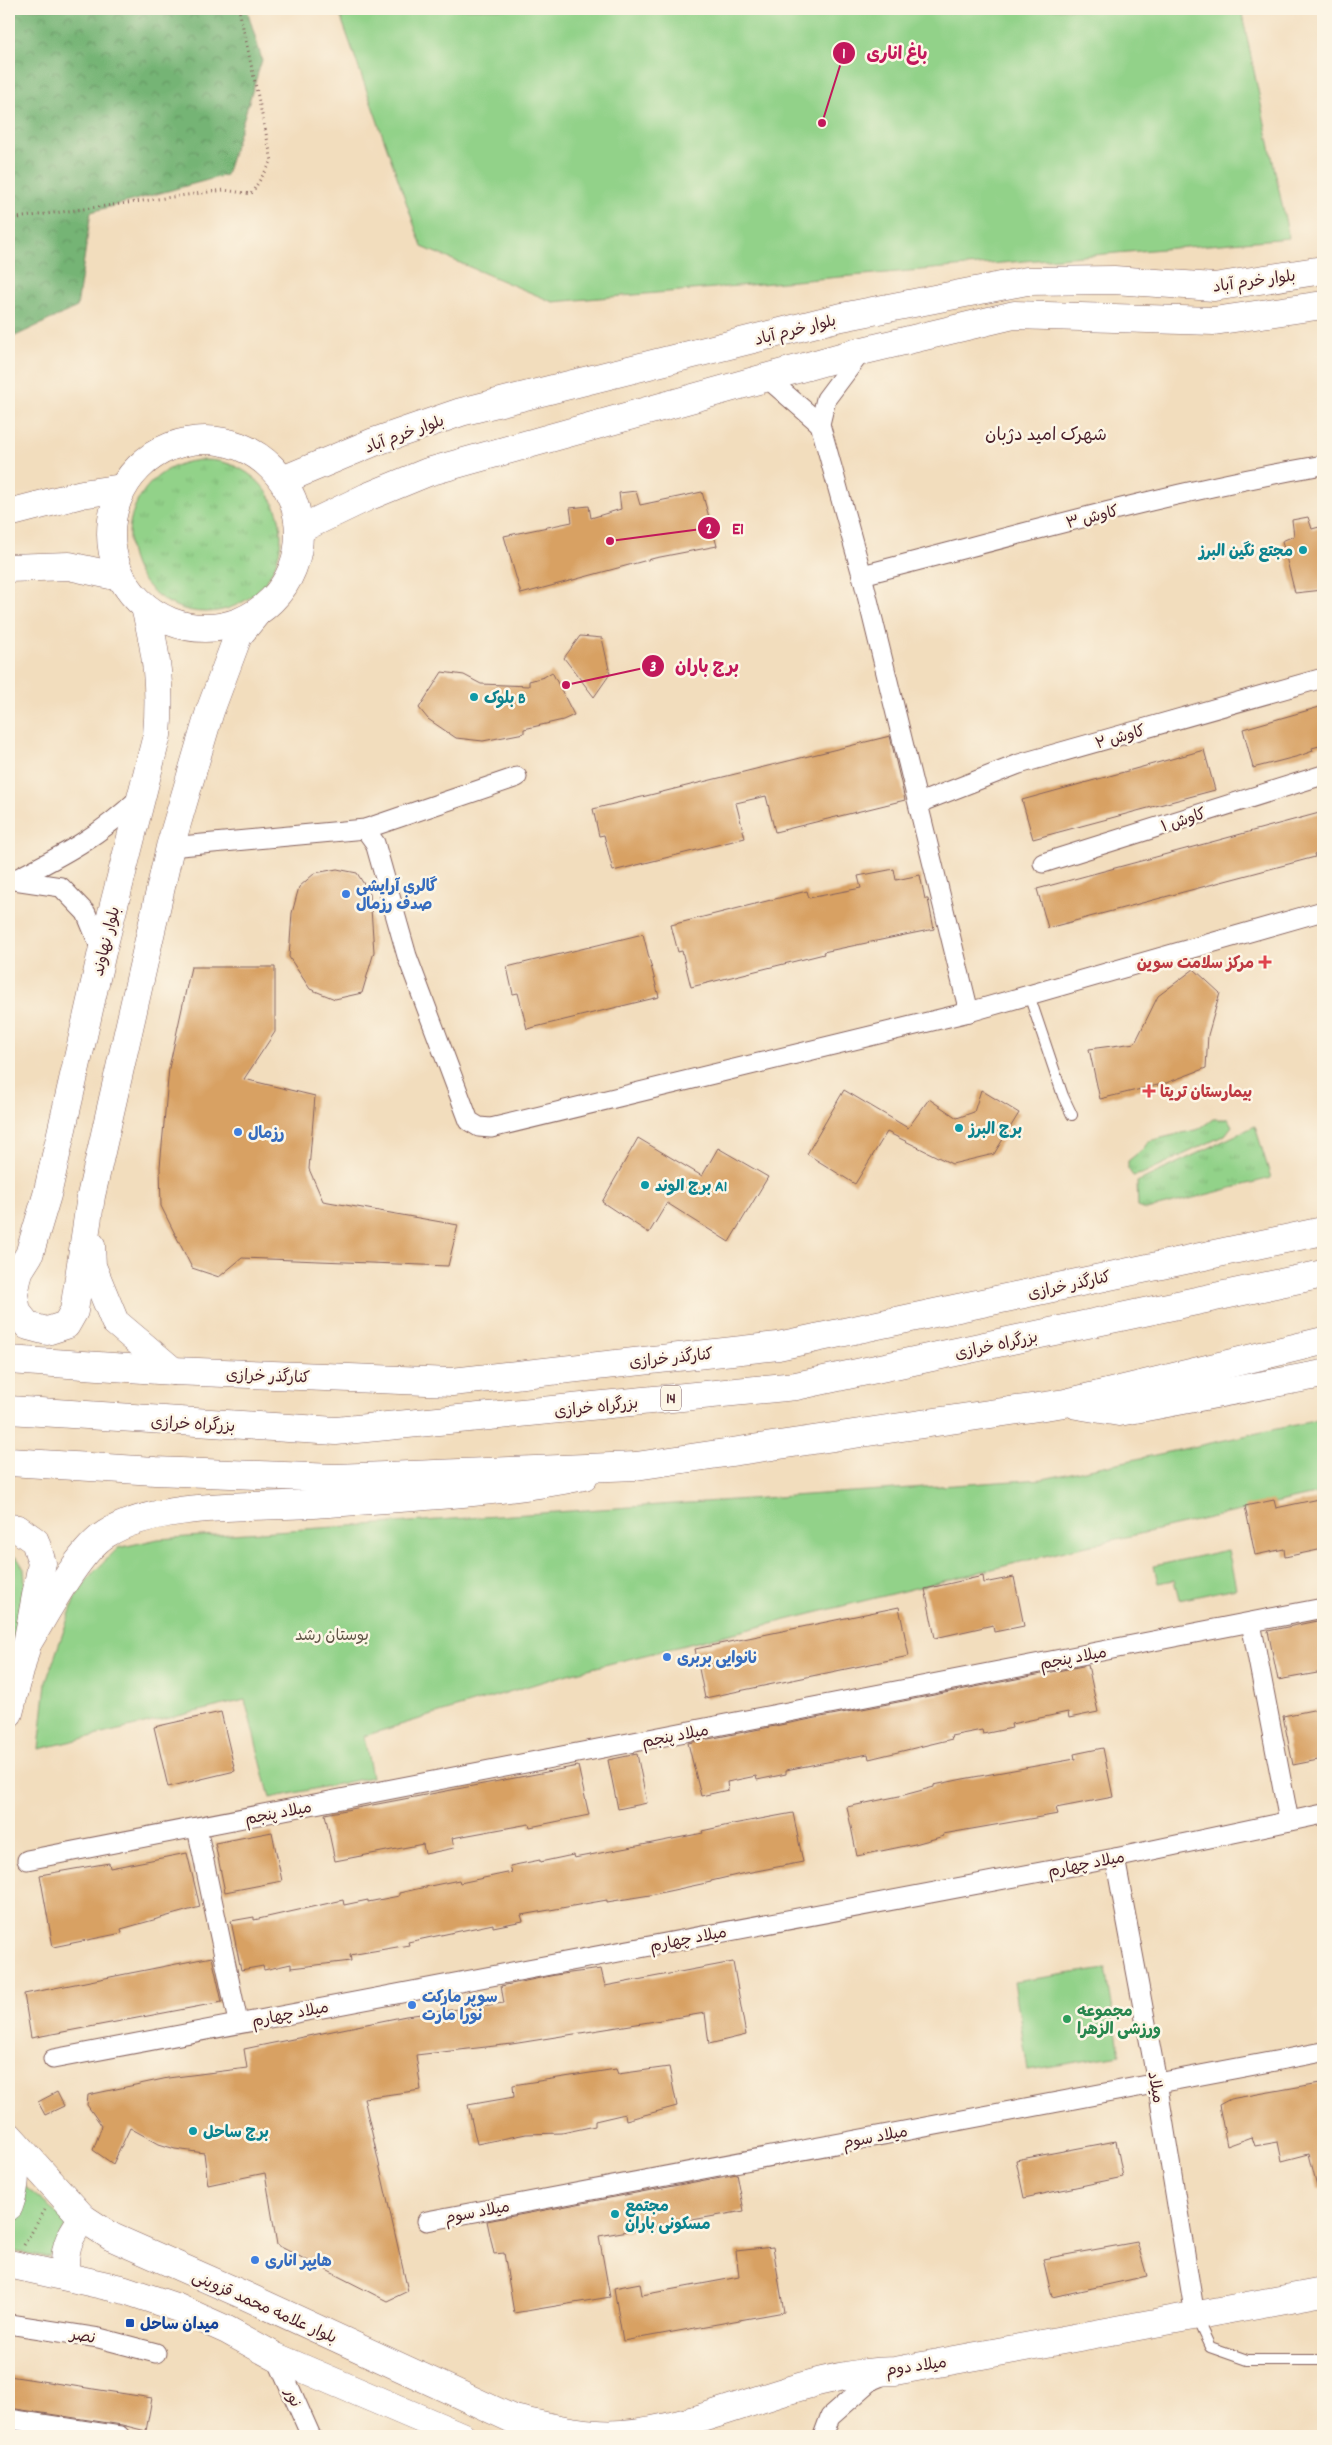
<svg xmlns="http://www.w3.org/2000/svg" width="1332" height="2445" font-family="Dekko,'Playpen Sans Arabic',sans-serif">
<defs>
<pattern id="grass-tufts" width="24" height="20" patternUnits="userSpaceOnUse" patternTransform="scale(1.25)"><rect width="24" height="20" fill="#92d289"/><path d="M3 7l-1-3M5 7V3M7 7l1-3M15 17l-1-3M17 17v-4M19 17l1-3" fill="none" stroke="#7fb476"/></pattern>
<pattern id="forest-crowns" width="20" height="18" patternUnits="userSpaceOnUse" patternTransform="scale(1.25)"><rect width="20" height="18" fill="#75b475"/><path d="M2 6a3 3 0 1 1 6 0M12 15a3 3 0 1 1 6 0" fill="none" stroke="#629260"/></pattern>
</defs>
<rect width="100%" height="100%" fill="#fcf5e5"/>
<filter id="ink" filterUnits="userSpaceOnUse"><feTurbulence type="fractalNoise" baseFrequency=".02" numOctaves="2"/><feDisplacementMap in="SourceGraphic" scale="10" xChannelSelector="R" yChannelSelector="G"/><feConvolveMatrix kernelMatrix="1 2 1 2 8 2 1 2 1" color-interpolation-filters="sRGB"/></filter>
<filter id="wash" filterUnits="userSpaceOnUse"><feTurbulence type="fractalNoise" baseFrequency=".0096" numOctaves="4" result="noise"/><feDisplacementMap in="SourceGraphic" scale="20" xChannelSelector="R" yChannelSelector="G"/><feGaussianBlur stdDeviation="1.12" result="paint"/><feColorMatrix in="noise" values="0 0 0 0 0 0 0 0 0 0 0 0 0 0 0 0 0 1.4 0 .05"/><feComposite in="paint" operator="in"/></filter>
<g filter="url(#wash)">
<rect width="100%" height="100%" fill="#f2ddbd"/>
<g fill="url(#grass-tufts)" stroke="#6e785a">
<circle cx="205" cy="536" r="76"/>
<path d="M1213 1119H1228L1232 1126 1225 1135 1142 1174 1133 1176 1128 1169V1161L1143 1149 1149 1141 1199 1129Z"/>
<path d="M1255 1126 1271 1178 1146 1210 1138 1207 1137 1182Z"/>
</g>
<path fill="url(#forest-crowns)" stroke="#606a50" d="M9 9H247L262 60 226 175 91 212 77 307 9 339Z"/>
<g fill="#92d289" stroke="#6e785a">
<path d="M338 9H1241L1289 238 553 302 422 247Z"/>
<path d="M1323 1419V1492L1065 1551 568 1674 364 1736 372 1777 270 1798 245 1700 39 1749 46 1682 75 1598 90 1576 118 1548 158 1539 1043 1479Z"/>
<path d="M1228 1550 1236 1588 1179 1600 1174 1580 1158 1583 1154 1566Z"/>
<path d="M9 1553 18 1559 24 1569 25 1582 9 1656Z"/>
<path d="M1106 1968 1120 2055 1028 2070 1014 1982Z"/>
<path d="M23 2185 68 2222 49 2257 9 2251V2231L21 2205Z"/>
</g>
<g id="blocks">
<g fill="#d8a163">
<path d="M636 491 640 505 702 492 717 546 655 558 521 594 504 536 572 522 570 508 589 506 591 518 621 509 619 493Z"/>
<path d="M1308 517 1312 529 1323 526V590L1295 593 1282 541 1294 536 1292 520Z"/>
<path d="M580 636 602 638 610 674 594 697 564 658Z"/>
<path d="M442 672 464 675 481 684 529 686V681L544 677 552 672 574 715 563 720 524 729V733L483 741 456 738 428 719 419 708Z"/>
<path d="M1323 706V745L1312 748 1313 751 1299 756 1253 768 1243 729Z"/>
<path d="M890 736 905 800 775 832 766 796 736 803 745 838 613 871 604 835 599 836 593 809Z"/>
<path d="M1204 750 1215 790 1033 839 1022 800Z"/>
<path d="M1323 812V851L1314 854 1315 857 1048 928 1037 889Z"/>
<path d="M337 869 357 873 370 894 374 952 362 993 335 999 310 989 289 957 292 913 299 887 315 873Z"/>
<path d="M894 869 896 880 920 875 925 899H928L934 929 823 952 824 954 691 987 682 951 678 952 671 925 807 891 809 898 861 888 858 876Z"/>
<path d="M643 934 659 997 527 1029 518 993 513 994 507 967Z"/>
<path d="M191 967H275V1032L244 1079 315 1096 309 1169 323 1201 458 1225 448 1266 242 1258 219 1277 192 1268 161 1206 160 1167 169 1068Z"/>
<path d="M1194 969 1220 993 1208 1035 1206 1068 1166 1083 1100 1099 1089 1049 1135 1043 1158 996Z"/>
<path d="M844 1090 908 1128 929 1099 957 1118 974 1112 981 1090 1019 1113 994 1154 952 1164 887 1132 855 1184 807 1154Z"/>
<path d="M638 1138 702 1176 718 1148 768 1177 729 1242 667 1203 649 1233 602 1202Z"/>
<path d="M1323 1498V1549L1285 1557 1284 1549 1255 1555 1245 1506 1274 1500 1276 1508Z"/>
<path d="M983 1576 984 1583 1014 1577 1024 1626 994 1632 993 1625 935 1638 925 1589Z"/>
<path d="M899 1607 909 1656 705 1698 695 1649Z"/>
<path d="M1317 1621 1323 1638V1672L1278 1680 1268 1631Z"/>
<path d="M1088 1665 1098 1712 1069 1718 1068 1712 1011 1724 1012 1728 983 1734 982 1730 951 1736 952 1739 869 1759 868 1754 786 1770V1774L757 1780 756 1776 727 1782 728 1790 701 1796 688 1743Z"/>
<path d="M1323 1708V1759L1293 1765 1283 1716Z"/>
<path d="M221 1712 235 1771 168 1787 154 1727Z"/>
<path d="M1103 1748 1113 1797 1056 1808 1058 1814 943 1834 944 1836 915 1844 857 1856 847 1807 904 1795 934 1787V1785L963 1779 1075 1759 1074 1754Z"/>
<path d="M637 1754 647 1803 618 1809 608 1760Z"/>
<path d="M578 1766 589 1815 530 1827 529 1824 452 1838 454 1848 425 1854 423 1844 335 1861 325 1814Z"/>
<path d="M793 1813 803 1862 741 1874 711 1881V1882L650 1895 607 1902V1900L521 1915 523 1921 493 1927V1924L408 1942 409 1945 350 1955 351 1961 291 1968V1964L264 1970 263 1966 241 1970 231 1921 254 1917V1920L343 1900 344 1905 368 1900V1902L399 1896V1893L430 1886 459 1880 460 1883 512 1872 510 1866 540 1860V1862L573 1855 574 1858 627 1848 703 1833 702 1831 733 1824Z"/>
<path d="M272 1832 282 1881 225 1892 215 1843Z"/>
<path d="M187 1853 200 1907 121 1929 122 1933 53 1947 40 1875 109 1863 110 1868Z"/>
<path d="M212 1957 222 2002 31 2038 24 1994Z"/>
<path d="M733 1962 746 2035 709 2044 705 2013 512 2044 416 2055 421 2090 364 2098 408 2291 387 2301 277 2245 265 2173 208 2185 204 2153 175 2149 159 2144 130 2128 113 2164 93 2150 102 2126 87 2105 88 2095 168 2078 247 2068 244 2049 406 2016 504 2003 501 1986 555 1975 601 1969 605 1986Z"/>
<path d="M669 2067 677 2106 626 2120 625 2114 595 2121V2126L562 2133 526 2134 477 2144 468 2105 514 2097 513 2085 616 2069 618 2074Z"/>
<path d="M1320 2083 1323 2093V2190H1318L1309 2154 1282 2161 1278 2142 1255 2146 1252 2137 1227 2146 1219 2105 1230 2099Z"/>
<path d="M57 2092 64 2106 45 2115 38 2102Z"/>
<path d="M1116 2141 1123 2177 1024 2198 1016 2160Z"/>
<path d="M737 2174 744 2211 599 2236 610 2297 514 2313 504 2253 494 2254 487 2221Z"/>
<path d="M1137 2242 1147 2276 1052 2297 1043 2259Z"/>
<path d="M773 2247 784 2312 623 2341 614 2288 640 2283 642 2295 739 2277 736 2251Z"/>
<path d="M9 2376 152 2398 146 2431 122 2425 9 2408Z"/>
</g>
</g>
</g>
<g filter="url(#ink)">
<use href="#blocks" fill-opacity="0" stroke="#85625e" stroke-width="1"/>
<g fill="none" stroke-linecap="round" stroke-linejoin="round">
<defs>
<g id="lane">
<path d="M1029 995 1063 1096 1072 1115"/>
<path d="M1196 2317 1210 2347 1247 2360H1323"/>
</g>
<g id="street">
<path d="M862 351 826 399 820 424 862 575 969 1012"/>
<path d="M767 378 820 424"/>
<path d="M862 575C1015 536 1167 492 1323 465"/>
<path d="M919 803 1019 764 1323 678"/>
<path d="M365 829 375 843 407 956 469 1121 479 1127 491 1128 969 1012 1323 911"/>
<path d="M170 847 365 829 517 777"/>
<path d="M1043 863 1323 775"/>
<path d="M102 952 86 913 61 887 14 880C63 855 100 836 140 797"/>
<path d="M1251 1623 1289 1821"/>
<path d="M197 1828 238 2022"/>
<path d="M1115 1858 1157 2082 1195 2316"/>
<path d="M27 1860 1323 1608"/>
<path d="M53 2059 1115 1858 1323 1814"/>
<path d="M427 2221 1323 2052"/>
<path d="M9 2324 99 2338 156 2353"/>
<path d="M276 2357 311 2436"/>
<path d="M9 2419 120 2436"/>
<path d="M823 2436 830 2417 872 2380 884 2375"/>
</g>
<g id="secondary">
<circle cx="205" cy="534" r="94"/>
<path d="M283 480 374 442 461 412 837 318 1027 281 1114 280 1214 287 1323 270"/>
<path d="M9 513 82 494 122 488"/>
<path d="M300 529 367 497 428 472 862 351 1014 315 1214 321 1323 305"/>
<path d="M9 568 69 566 120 577"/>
<path d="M145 607C157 654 161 687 157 735L102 952 47 1195 29 1255 19 1271 14 1294 17 1312 28 1326 47 1331 66 1325 74 1311 91 1196 170 847 210 711 238 636 256 614"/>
<path d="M91 1245 92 1266 115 1322 173 1371"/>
<path d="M9 1360 173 1371 452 1382 778 1346 1323 1231"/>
<path d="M9 1528 18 1529 35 1541 42 1563 27 1644 9 1713"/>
<path d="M27 1644C45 1615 78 1551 106 1534 159 1500 265 1508 329 1503 414 1497 501 1493 584 1476"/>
<path d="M9 2136 83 2218 112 2237 246 2296 528 2426"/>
<path d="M9 2139C16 2162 18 2182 9 2206"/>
<path d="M9 2264 125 2290 178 2308 227 2330 276 2357 461 2436"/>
<path d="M65 2276C64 2249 67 2239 83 2218"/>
<path d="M513 2419C546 2426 587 2437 622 2434 717 2426 799 2372 895 2371L1323 2292"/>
</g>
<g id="highway">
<path d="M1077 1405 1119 1412 1323 1374"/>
<path d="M9 1410 336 1431 796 1386 1323 1274"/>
<path d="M9 1462 155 1471 335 1478 636 1466 1065 1403 1323 1341"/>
</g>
</defs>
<use href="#lane" stroke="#85625e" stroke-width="12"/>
<use href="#street" stroke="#85625e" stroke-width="21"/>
<use href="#secondary" stroke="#85625e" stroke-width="29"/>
<use href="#highway" stroke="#85625e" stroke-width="29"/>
<g stroke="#85625e" stroke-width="3" stroke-dasharray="1 4" stroke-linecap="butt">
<path d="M9 219 224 190 251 194 272 161 239 9"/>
<path d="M24 2245 45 2210"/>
</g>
<use href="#lane" stroke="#fff" stroke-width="10"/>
<use href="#street" stroke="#fff" stroke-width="19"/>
<use href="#secondary" stroke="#fff" stroke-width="28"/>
<use href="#highway" stroke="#fff" stroke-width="28"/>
</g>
</g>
<g fill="#0f9aa8" stroke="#fcf5e5" stroke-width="2">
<circle cx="1303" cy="550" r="5"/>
<circle cx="474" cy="697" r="5"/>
<circle cx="959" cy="1128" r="5"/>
<circle cx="645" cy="1185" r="5"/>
<circle cx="193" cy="2131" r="5"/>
<circle cx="615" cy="2214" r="5"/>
</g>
<g fill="#3f7fe0" stroke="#fcf5e5" stroke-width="2">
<circle cx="346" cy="894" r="5"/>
<circle cx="238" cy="1132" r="5"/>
<circle cx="667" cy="1657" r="5"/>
<circle cx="412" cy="2005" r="5"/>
<circle cx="255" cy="2260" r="5"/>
</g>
<g fill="#e0444e" stroke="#fcf5e5" stroke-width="2">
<path d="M1262.5 954.5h5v5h5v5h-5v5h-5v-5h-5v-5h5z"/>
<path d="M1146.5 1083.5h5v5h5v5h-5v5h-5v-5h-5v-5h5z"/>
</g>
<circle fill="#2e9e5b" stroke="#fcf5e5" stroke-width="2" cx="1067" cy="2019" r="5"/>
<rect fill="#1a4fb4" stroke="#fcf5e5" stroke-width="2" x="125" y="2318" width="10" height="10" rx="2.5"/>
<g text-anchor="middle" stroke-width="5" stroke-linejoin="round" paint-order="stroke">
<rect fill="#fcf5e5" stroke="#7f5f63" stroke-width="1" x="661" y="1385.5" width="20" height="25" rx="4"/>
<g font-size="15" font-weight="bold" fill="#4a1f2b">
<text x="671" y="1403">14</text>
</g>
<g font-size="16" fill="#4a1f2b" stroke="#fcf5e5">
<text transform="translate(1254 280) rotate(-8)" y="6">بلوار خرم آباد</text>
<text transform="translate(795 329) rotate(-14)" y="6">بلوار خرم آباد</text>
<text transform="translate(404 433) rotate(-20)" y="6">بلوار خرم آباد</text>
<text transform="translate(1092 516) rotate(-14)" y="6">کاوش ۳</text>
<text transform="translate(1120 736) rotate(-16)" y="6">کاوش ۲</text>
<text transform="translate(1183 819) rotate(-18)" y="6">کاوش ۱</text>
<text transform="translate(105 941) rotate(-76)" y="6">بلوار نهاوند</text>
<text transform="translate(1069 1284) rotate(-12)" y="6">کنارگذر خرازی</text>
<text transform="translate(996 1344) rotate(-12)" y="6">بزرگراه خرازی</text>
<text transform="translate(671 1357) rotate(-6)" y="6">کنارگذر خرازی</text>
<text transform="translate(268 1375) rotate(2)" y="6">کنارگذر خرازی</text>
<text transform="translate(596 1406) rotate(-6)" y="6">بزرگراه خرازی</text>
<text transform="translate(193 1423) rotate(3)" y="6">بزرگراه خرازی</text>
<text transform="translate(1073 1657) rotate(-11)" y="6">میلاد پنجم</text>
<text transform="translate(675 1735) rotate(-11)" y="6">میلاد پنجم</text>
<text transform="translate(278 1812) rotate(-11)" y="6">میلاد پنجم</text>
<text transform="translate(1086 1863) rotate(-11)" y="6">میلاد چهارم</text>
<text transform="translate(688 1938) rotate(-11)" y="6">میلاد چهارم</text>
<text transform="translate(290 2013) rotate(-11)" y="6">میلاد چهارم</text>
<text transform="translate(1157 2087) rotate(80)" y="6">میلاد</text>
<text transform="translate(875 2136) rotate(-11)" y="6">میلاد سوم</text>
<text transform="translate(477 2211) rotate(-11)" y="6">میلاد سوم</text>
<text transform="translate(265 2306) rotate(24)" y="6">بلوار علامه محمد قزوینی</text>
<text transform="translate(83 2335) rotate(10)" y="6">نصر</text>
<text transform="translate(916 2365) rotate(-8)" y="6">میلاد دوم</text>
<text transform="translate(294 2397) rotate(66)" y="6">نور</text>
</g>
<g font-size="16" font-weight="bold" fill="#0d838f" stroke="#fcf5e5" text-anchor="start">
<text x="1293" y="556" text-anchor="end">مجتع نگین البرز</text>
<text x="484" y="703">بلوک B</text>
<text x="969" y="1134">برج البرز</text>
<text x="655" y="1191">برج الوند A1</text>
<text x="203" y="2137">برج ساحل</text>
<text x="625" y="2211">مجتمع<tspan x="625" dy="18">مسکونی باران</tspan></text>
</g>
<g font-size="16" font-weight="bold" fill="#366cbe" stroke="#fcf5e5" text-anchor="start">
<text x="356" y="891">گالری آرایشی<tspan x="356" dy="18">صدف رزمال</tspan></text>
<text x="248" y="1138">رزمال</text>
<text x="677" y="1663">نانوایی بربری</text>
<text x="422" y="2002">سوپر مارکت<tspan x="422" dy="18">نورا مارت</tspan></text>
<text x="265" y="2266">هايپر اناری</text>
</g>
<g font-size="16" font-weight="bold" fill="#be3a42" stroke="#fcf5e5" text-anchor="end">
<text x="1254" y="968">مرکز سلامت سوین</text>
<text x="1160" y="1097" text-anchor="start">بیمارستان تریتا</text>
</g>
<g font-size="16" fill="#605547" stroke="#fcf5e5">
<text x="332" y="1640">بوستان رشد</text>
</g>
<g font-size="16" font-weight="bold" fill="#27864d" stroke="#fcf5e5" text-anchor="start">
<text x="1077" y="2016">مجموعه<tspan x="1077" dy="18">ورزشی الزهرا</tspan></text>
</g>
<g font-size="16" font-weight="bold" fill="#164399" stroke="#fcf5e5" text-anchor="start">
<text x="140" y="2329">میدان ساحل</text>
</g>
<g font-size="18" fill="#4a1f2b" stroke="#fcf5e5">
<text x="1046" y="440">شهرک امید دژبان</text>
</g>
</g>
<path fill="none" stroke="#c2185b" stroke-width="2" d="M822 123L844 53M610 541L709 528M566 685L653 666"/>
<g fill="#c2185b" stroke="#fcf5e5" stroke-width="2">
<circle cx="822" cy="123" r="5"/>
<circle cx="610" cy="541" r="5"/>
<circle cx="566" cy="685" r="5"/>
<circle cx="844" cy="53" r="12"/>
<circle cx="709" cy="528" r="12"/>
<circle cx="653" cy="666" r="12"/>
</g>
<g font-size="15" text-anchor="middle" font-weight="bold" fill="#fff">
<text x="844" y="58">1</text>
<text x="709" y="533">2</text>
<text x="653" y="671">3</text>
</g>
<g font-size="18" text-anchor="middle" font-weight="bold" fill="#c2185b" stroke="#fcf5e5" stroke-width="5" stroke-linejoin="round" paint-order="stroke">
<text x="897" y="59">باغ اناری</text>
<text x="738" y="534">E1</text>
<text x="707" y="672">برج باران</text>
</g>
<rect width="1332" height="2445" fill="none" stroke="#fcf5e5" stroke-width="30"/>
</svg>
